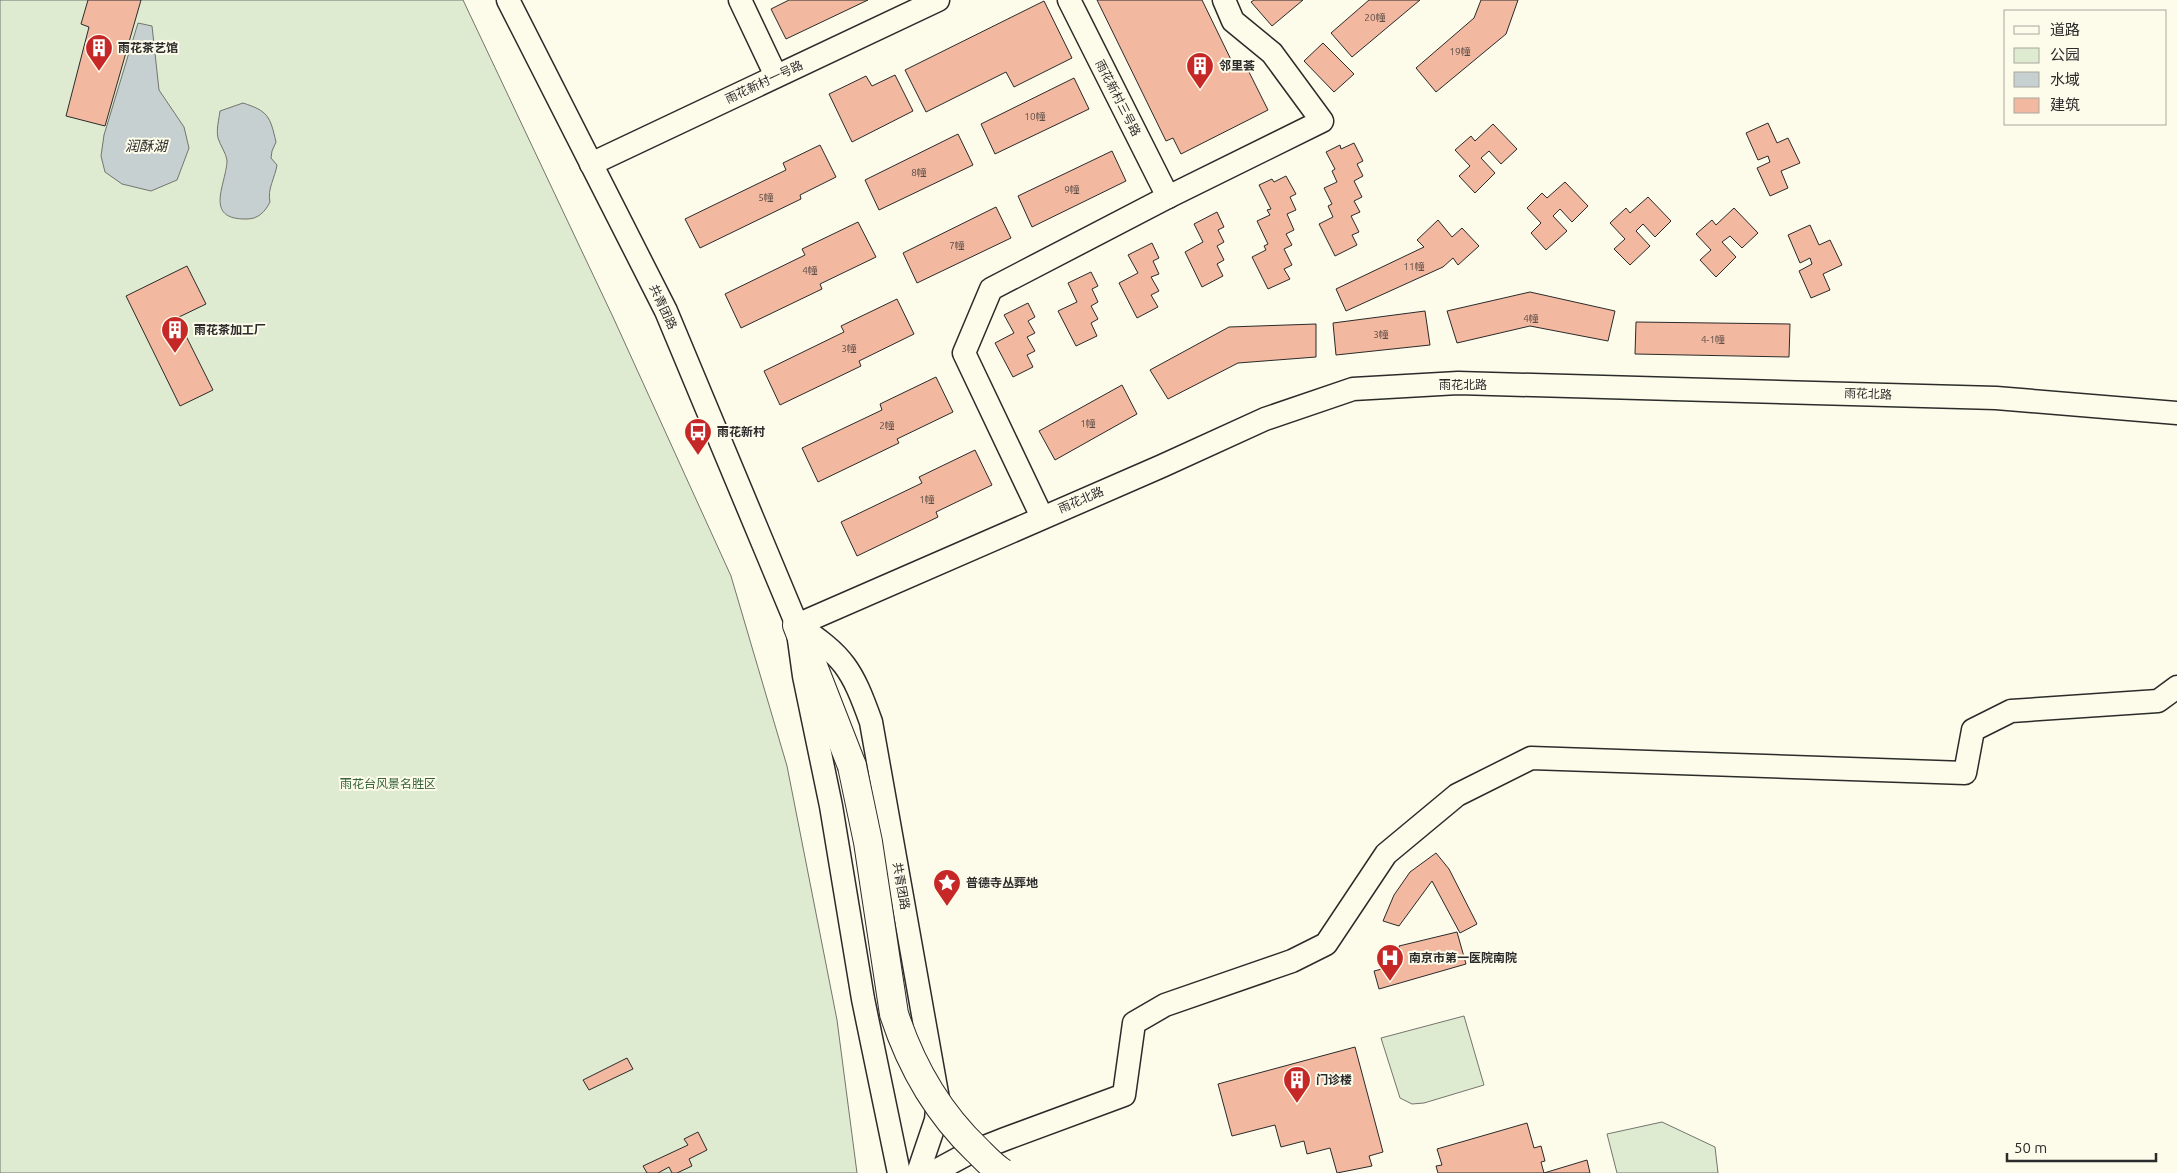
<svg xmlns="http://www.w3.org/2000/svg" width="2177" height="1173" font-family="Ubuntu,'Noto Sans SC',sans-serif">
<rect width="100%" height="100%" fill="#fdfbea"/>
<g fill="#deebd1" stroke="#74746e">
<path d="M0 0H463L613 317 731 576 787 766 837 1020 857 1173H0Z"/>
<path d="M1464 1016 1484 1085 1424 1103 1412 1104 1400 1098 1381 1038Z"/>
<path d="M1662 1122 1715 1147 1718 1173H1617L1607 1134Z"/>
</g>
<g fill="#c7d0d0" stroke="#74746e">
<path d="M138 23 152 26 159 90 184 127 189 148 177 180 151 191 122 184 105 172 101 156 104 135Z"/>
<path d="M243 103C268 111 270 116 276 142L272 151 271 158 277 165C275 178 267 189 270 202 265 212 258 219 247 219 202 220 227 183 227 160 226 153 220 145 218 138 216 130 219 119 220 111Z"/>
</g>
<g fill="#f2b8a0" stroke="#2b2b2b">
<path d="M88 0H141L105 126 66 116 89 27 81 24Z"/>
<path d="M789 0H868L786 39 771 9Z"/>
<path d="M1097 0H1202L1236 70 1246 66 1268 110 1181 154 1173 138 1166 141Z"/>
<path d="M1254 0H1303L1272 26 1251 2Z"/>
<path d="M1369 0H1420L1352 57 1331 33Z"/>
<path d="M1481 0H1518L1506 34 1436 92 1416 68 1474 18Z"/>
<path d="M1044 1 1072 58 1014 87 1006 72 926 112 905 70Z"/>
<path d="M1323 43 1354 74 1334 92 1304 61Z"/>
<path d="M895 75 913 111 852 142 829 94 866 76 872 86Z"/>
<path d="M1074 78 1089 109 995 154 981 124Z"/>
<path d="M1768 123 1777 143 1788 138 1800 163 1781 171 1788 188 1770 196 1757 168 1770 162 1768 156 1758 160 1746 133Z"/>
<path d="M1493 124 1517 149 1501 164 1489 151 1481 158 1495 173 1475 193 1459 176 1470 166 1455 150 1471 136 1475 141Z"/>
<path d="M958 134 973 165 879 210 865 180Z"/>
<path d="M1354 143 1363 161 1357 164 1363 176 1354 181 1362 197 1354 201 1360 212 1351 216 1359 232 1352 235 1357 245 1335 256 1319 224 1333 217 1328 206 1332 204 1324 188 1337 182 1332 171 1335 169 1326 152 1340 145 1341 149Z"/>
<path d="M820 145 836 177 800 195 801 199 700 248 685 219 786 170 783 163Z"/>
<path d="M1112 151 1126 181 1032 227 1018 196Z"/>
<path d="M1286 176 1296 194 1290 197 1296 210 1287 214 1294 230 1286 234 1292 245 1284 249 1292 265 1284 269 1290 279 1268 289 1252 257 1266 250 1264 246 1268 244 1257 221 1270 215 1267 210 1271 209 1259 185 1272 179 1274 182Z"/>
<path d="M1565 182 1588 206 1572 222 1560 209 1553 216 1567 231 1546 250 1531 233 1541 223 1527 208 1542 193 1547 198Z"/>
<path d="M1648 197 1671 221 1655 237 1643 224 1636 231 1650 246 1630 265 1614 249 1625 239 1610 223 1626 208 1630 213Z"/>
<path d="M996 207 1011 238 917 283 903 253Z"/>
<path d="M1734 208 1758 233 1742 248 1730 236 1722 242 1736 257 1716 277 1700 260 1711 250 1696 234 1712 220 1716 225Z"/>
<path d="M1217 212 1224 227 1218 230 1224 242 1217 246 1224 260 1217 264 1223 276 1202 287 1185 252 1203 242 1194 224Z"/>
<path d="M1438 220 1452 237 1462 228 1479 246 1458 265 1453 258 1443 267 1346 311 1336 289 1424 247 1417 240Z"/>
<path d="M858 222 876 257 820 284 822 289 741 328 725 294 805 255 802 249Z"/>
<path d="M1810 225 1819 245 1830 240 1842 265 1823 274 1830 290 1811 298 1799 271 1812 264 1810 258 1800 263 1788 235Z"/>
<path d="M1152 243 1159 258 1153 261 1159 274 1151 277 1159 291 1151 295 1158 307 1137 318 1119 283 1138 273 1128 255Z"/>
<path d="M187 266 206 304 177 318 213 390 180 406 126 296Z"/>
<path d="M1091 272 1098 286 1092 289 1098 302 1091 306 1098 319 1091 323 1097 336 1076 346 1058 311 1077 302 1068 283Z"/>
<path d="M1530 292 1615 311 1608 341 1530 326 1457 343 1447 311Z"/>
<path d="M897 299 914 334 859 361 861 366 780 405 764 371 844 332 841 326Z"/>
<path d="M1028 303 1035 317 1028 321 1035 333 1027 337 1035 351 1027 355 1033 367 1013 377 995 343 1014 333 1004 315Z"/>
<path d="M1425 311 1430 345 1336 355 1333 323Z"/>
<path d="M1636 322 1790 324 1789 357 1635 354Z"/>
<path d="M1316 324V357L1238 363 1168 399 1150 370 1229 327Z"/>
<path d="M936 377 953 412 897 439 899 443 818 482 802 448 882 410 880 404Z"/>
<path d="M1122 385 1137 414 1055 460 1039 431Z"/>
<path d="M975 450 992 485 936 512 938 517 857 556 841 522 922 483 919 477Z"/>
<path d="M1436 853 1449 869 1477 924 1460 933 1432 881 1399 926 1383 921 1394 895 1410 872Z"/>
<path d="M1457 932 1466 964 1379 989 1374 971 1382 969 1378 955 1400 949 1399 946Z"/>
<path d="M1355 1047 1383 1152 1369 1156 1372 1166 1337 1173 1330 1148 1307 1154 1304 1141 1281 1147 1275 1125 1232 1136 1218 1084Z"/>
<path d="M627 1058 633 1069 589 1090 583 1080Z"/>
<path d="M1527 1123 1534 1148 1541 1146 1545 1161 1541 1162 1544 1173 1587 1160 1590 1173H1438L1436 1166 1442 1165 1437 1149Z"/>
<path d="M698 1132 707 1150 689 1159 692 1166 677 1173H672L669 1167 658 1173H647L643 1166 688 1145 684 1139Z"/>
</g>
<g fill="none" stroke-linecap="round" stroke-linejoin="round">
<defs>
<g id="minor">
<path d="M508 0 666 311 797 625 804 676 831 806 863 999 899 1173"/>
<path d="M740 0 776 76"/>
<path d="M1069 0 1168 197"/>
<path d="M591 164 938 0"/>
<path d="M1042 517 964 353 991 289 1168 197 1322 121 1272 53 1233 21 1224 0"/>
<path d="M797 625 1162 466 1265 419 1353 389 1458 383 1996 398 2177 413"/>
<path d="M797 625C844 656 852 669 871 722L938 1099 936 1120 918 1173"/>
<path d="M932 1173 967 1154 1005 1139 1124 1095 1134 1023 1165 1005 1292 961 1326 944 1386 854 1457 795 1531 758 1965 773 1973 730 2011 711 2158 701 2177 687"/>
</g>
<path id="major" d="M797 625 852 766"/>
</defs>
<use href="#minor" stroke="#2b2b2b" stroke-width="25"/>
<use href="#major" stroke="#2b2b2b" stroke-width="30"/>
<use href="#minor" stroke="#fdfbea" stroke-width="22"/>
<use href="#major" stroke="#fdfbea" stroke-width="28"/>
<defs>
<path id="major-bridge" d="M852 766 868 842 894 1014C911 1066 937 1112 977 1150 985 1158 993 1167 1003 1173"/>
</defs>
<use href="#major-bridge" stroke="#2b2b2b" stroke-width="30" stroke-linecap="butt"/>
<use href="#major-bridge" stroke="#fdfbea" stroke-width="28"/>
</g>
<defs>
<symbol id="building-pin" viewBox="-11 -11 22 30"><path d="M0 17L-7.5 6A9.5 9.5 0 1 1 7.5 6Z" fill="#c62828" stroke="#fdfbea"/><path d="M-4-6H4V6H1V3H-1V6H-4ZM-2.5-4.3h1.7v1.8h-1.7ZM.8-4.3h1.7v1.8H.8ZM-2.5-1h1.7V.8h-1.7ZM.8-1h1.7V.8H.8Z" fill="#fff"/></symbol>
<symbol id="bus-pin" viewBox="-11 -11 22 30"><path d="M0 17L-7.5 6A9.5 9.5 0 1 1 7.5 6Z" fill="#c62828" stroke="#fdfbea"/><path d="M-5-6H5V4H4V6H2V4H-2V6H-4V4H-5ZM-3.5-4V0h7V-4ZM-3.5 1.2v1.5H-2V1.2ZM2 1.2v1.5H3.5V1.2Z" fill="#fff"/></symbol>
<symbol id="sight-pin" viewBox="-11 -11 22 30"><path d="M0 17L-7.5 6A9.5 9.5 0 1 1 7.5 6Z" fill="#c62828" stroke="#fdfbea"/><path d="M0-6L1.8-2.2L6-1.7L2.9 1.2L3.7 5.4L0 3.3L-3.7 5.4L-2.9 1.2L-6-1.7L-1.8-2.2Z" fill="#fff"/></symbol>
<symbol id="hospital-pin" viewBox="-11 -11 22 30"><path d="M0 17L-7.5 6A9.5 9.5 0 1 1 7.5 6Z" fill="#c62828" stroke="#fdfbea"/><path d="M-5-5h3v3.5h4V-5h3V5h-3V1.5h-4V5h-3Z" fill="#fff"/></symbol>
</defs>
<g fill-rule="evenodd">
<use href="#building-pin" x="83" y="32" width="32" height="43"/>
<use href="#building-pin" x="1184" y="50" width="32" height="43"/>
<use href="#building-pin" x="159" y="314" width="32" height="43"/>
<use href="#bus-pin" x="682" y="416" width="32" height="43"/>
<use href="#sight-pin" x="931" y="867" width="32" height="43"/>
<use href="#hospital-pin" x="1374" y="942" width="32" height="43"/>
<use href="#building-pin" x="1281" y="1064" width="32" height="43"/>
</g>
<g text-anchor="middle" stroke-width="4" stroke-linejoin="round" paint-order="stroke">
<g font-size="10" fill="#5d4e48">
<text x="1375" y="21">20幢</text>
<text x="1460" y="55">19幢</text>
<text x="1035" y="120">10幢</text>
<text x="919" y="176">8幢</text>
<text x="1072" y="193">9幢</text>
<text x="766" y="201">5幢</text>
<text x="957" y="249">7幢</text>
<text x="1414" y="270">11幢</text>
<text x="810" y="274">4幢</text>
<text x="1531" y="322">4幢</text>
<text x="1381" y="338">3幢</text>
<text x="1713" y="343">4-1幢</text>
<text x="849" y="352">3幢</text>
<text x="1088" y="427">1幢</text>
<text x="887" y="429">2幢</text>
<text x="927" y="503">1幢</text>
</g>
<g font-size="12" font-weight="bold" fill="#2b2b2b" stroke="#fdfbea" text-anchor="start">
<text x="118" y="52">雨花茶艺馆</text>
<text x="1219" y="70">邻里荟</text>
<text x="194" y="334">雨花茶加工厂</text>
<text x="717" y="436">雨花新村</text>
<text x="966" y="887">普德寺丛葬地</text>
<text x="1409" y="962">南京市第一医院南院</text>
<text x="1316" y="1084">门诊楼</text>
</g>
<g font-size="12" fill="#2b2b2b" stroke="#fdfbea">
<text transform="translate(764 82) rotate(-25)" y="4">雨花新村一号路</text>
<text transform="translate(1118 98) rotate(63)" y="4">雨花新村三号路</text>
<text transform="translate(663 307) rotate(65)" y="4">共青团路</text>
<text x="1463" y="389">雨花北路</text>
<text transform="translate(1868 394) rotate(2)" y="4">雨花北路</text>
<text transform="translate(1081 500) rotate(-23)" y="4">雨花北路</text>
<text transform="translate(901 886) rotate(80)" y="4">共青团路</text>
</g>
<g font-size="12" fill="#34623c" stroke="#fdfbea">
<text x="388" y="788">雨花台风景名胜区</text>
</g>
<g font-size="14" font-style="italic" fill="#2b2b2b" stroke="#fdfbea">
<text x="146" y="151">润酥湖</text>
</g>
</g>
<rect x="2004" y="10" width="162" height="115" fill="#fdfbea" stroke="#a9a89e"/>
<rect x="2014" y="26" width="25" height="8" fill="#fdfbea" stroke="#a9a89e"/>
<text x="2050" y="35" font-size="15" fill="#2b2b2b">道路</text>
<rect x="2014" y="48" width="25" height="15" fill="#deebd1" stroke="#a9a89e"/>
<text x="2050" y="60" font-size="15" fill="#2b2b2b">公园</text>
<rect x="2014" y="72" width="25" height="15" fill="#c7d0d0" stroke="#a9a89e"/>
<text x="2050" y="85" font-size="15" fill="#2b2b2b">水域</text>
<rect x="2014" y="98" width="25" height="15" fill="#f2b8a0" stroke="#a9a89e"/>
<text x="2050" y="110" font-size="15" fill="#2b2b2b">建筑</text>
<path d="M2007 1153v8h149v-8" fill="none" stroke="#2b2b2b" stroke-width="2.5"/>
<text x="2014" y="1153" font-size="15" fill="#2b2b2b" stroke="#fdfbea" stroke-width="4" paint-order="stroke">50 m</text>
</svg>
